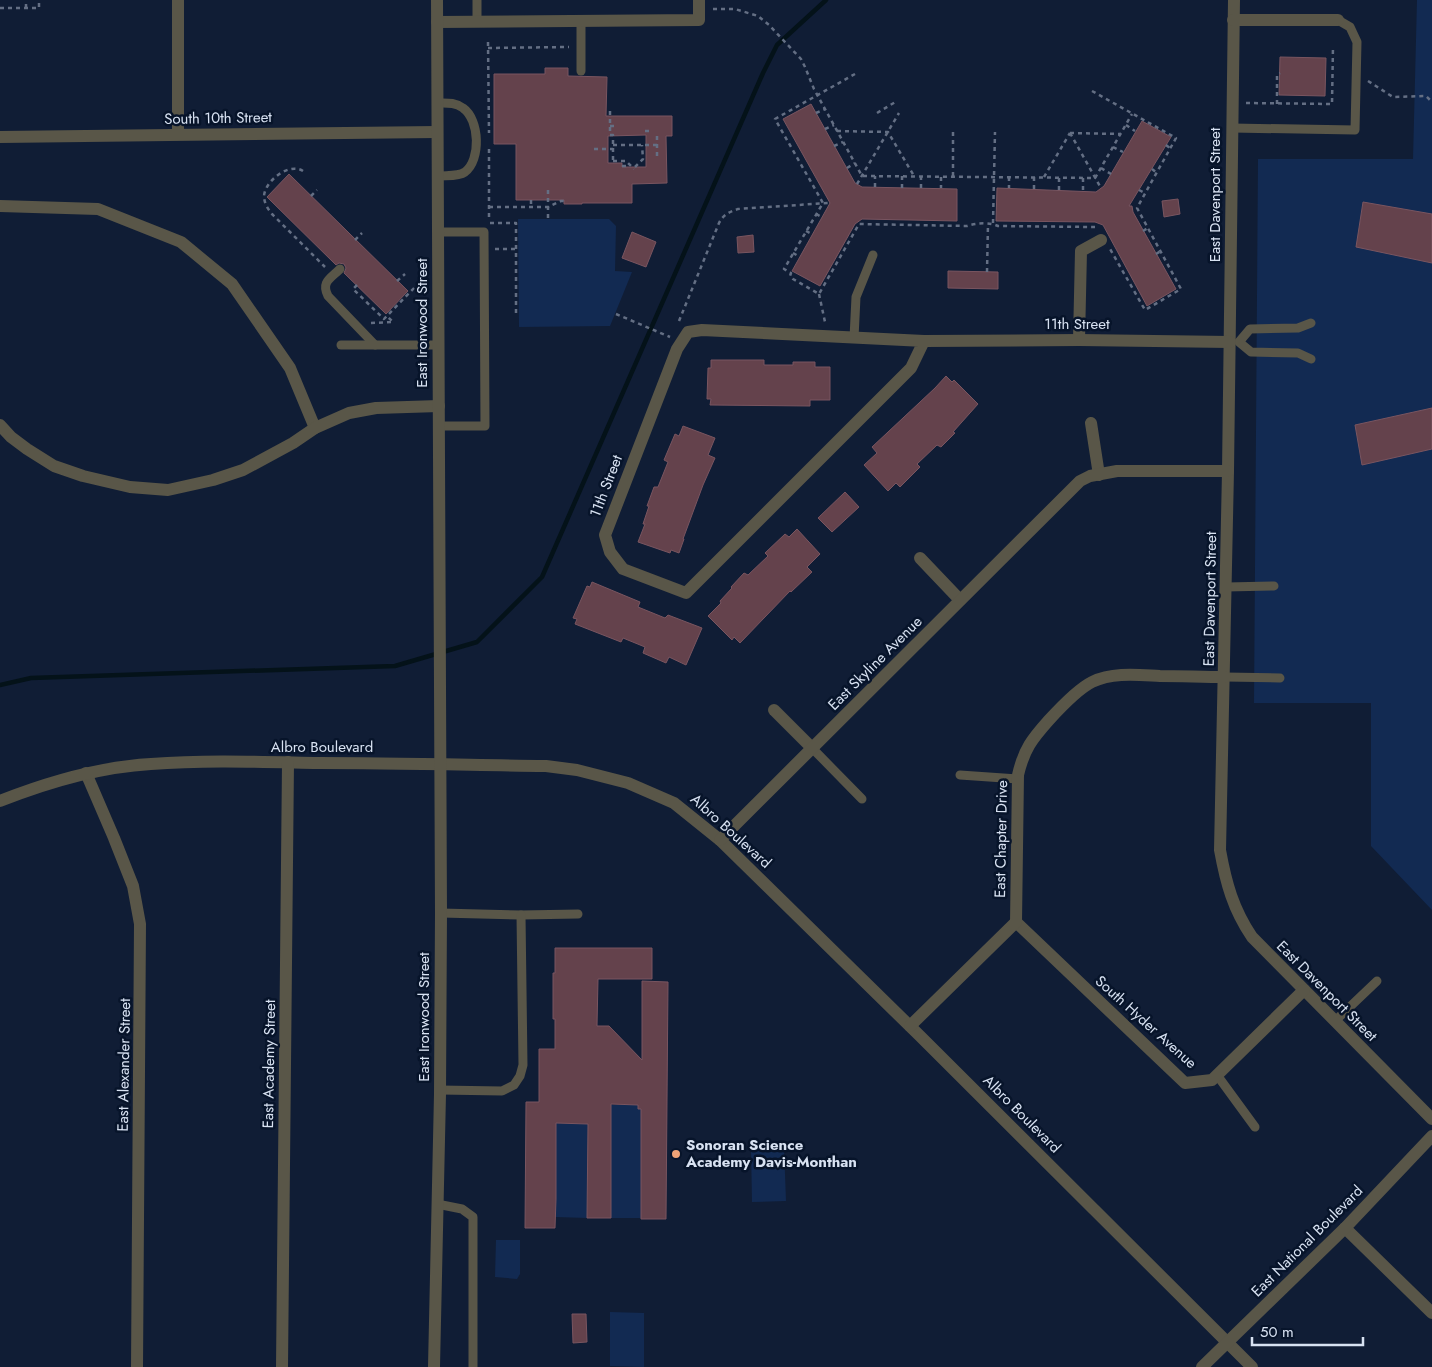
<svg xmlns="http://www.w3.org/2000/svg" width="1432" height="1367" font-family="Jost,sans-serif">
<rect width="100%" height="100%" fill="#101d35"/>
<g fill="#122a52">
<path d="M1417 0H1432V910L1371 846V703H1254L1258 159H1413Z"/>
<path d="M518 219H609L616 226 615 271 632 272 610 326 519 327Z"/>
<path d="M609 1105H638L641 1109V1218H611V1115Z"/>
<path d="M556 1123 588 1124 587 1218 555 1217Z"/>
<path d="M784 1147 786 1201 752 1202 751 1148Z"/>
<path d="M496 1240H520V1274L517 1279 495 1277Z"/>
<path d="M610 1312 644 1313V1367L610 1366Z"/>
</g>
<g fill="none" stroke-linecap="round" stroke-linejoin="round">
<path stroke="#041219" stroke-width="4.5" d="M0 685 31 678 395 666 477 642 542 577 763 73 777 45 826 0"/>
</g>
<g fill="#64424c" stroke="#795560" fill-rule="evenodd">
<path d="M1280 57 1326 58 1325 96 1279 95Z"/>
<path d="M545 68H568V76L607 77 606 116H672V136H666L667 183 632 184V203H582V204H564V200H516V144H494V74H545ZM646 135V167H622V163H608V136Z"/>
<path d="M811 104 855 183 862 187 957 189V221L862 219 855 224 820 286 792 271 830 203 783 119Z"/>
<path d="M1142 121 1171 137 1129 206H1132L1133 212 1176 289 1147 306 1103 225 1095 222 996 221 997 188 1096 192 1104 186Z"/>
<path d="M289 174 408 291 386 314 344 273 346 268 344 264 339 263 336 265 267 197Z"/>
<path d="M1178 199 1180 214 1164 217 1162 201Z"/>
<path d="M1363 202 1432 214V263L1356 247Z"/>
<path d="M632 232 656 242 646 267 622 258Z"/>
<path d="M753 235 754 252 738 253 737 237Z"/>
<path d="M948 271 998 272V289L948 288Z"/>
<path d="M711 360H764V365H793V362H815V367H830V400H810V406L710 405 711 399H707L708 368H711Z"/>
<path d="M946 376 952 382 954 380 978 404 953 432 955 433 941 447 937 445 917 464 920 467 900 487 896 483 888 491 864 465 877 453 872 447 935 388Z"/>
<path d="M1432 408V449L1362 465 1355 425Z"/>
<path d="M683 426 715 438 708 455 715 458 703 485 683 539H684L679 553 671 550 670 553 638 542 645 524H643L649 506H647L654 487H658L668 462 664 460 675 434 679 436Z"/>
<path d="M845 492 859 507 832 532 818 518Z"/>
<path d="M797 529 820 554 807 567 812 572 791 592 790 591 740 643 734 637 732 640 708 616 721 603 720 601 732 588 731 587 744 573 748 575 768 556 765 553 785 534 789 537Z"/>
<path d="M592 582 640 602 638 607 665 618 668 615 702 628 686 665 669 657 666 663 643 653 645 647 623 638 621 642 575 624 577 619 573 618 587 586 590 587Z"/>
<path d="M555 948H652V979H598L597 1026H609L642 1060V981L668 982 666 1219H641V1109H638V1105L611 1104V1218H587L588 1124 556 1123V1199L555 1228H525L526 1102H539V1049H555V1019H553V973H555Z"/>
<path d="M572 1314H586L587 1342 573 1343Z"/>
</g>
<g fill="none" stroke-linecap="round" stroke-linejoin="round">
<g stroke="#646f84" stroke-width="2.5" stroke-dasharray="4 4" stroke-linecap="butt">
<path d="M0 8H39V0"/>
<path d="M26 8V0"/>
<path d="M713 9H735L758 16 769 25 801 59 805 67 814 89 862 176 1095 178 1132 114"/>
<path d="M488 42 489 133"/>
<path d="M488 48 569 47"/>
<path d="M855 74 775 119 823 203 784 269 791 273 790 276 793 279 819 294 859 224 967 226C976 223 989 222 998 226L1095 227"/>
<path d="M1368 81 1393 97 1426 96 1432 102"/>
<path d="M1092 91 1176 138 1137 208 1181 289 1145 310 1110 249"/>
<path d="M1246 103 1332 104 1333 46"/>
<path d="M1277 104V75L1280 73"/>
<path d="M610 111V135H613V163"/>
<path d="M816 113 825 109"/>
<path d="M877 113 897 101"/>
<path d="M1126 125 1135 131"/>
<path d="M610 126H617"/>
<path d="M825 129 834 125"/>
<path d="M645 131H652"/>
<path d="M837 131 888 132 914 176"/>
<path d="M953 132V177"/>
<path d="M1070 133 1101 188"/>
<path d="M1070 133 1121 134"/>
<path d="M657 136V156"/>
<path d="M613 145H657"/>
<path d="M1166 145 1170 148"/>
<path d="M834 146 843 142"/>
<path d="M1113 147 1123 152"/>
<path d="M489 149V221"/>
<path d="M594 149H613"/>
<path d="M613 161H626L634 169"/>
<path d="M622 166H630"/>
<path d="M635 167 643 159 642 145"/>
<path d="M847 168 855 163"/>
<path d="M1101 168 1111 174"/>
<path d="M1152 169 1157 173"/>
<path d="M303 171C289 162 265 181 264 196 264 203 268 209 272 214L325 267"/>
<path d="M902 176V188"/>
<path d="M921 176V188"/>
<path d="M941 177V188"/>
<path d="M1009 177V188"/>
<path d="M1044 177 1070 133"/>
<path d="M1083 178V191"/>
<path d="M857 184 899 113"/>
<path d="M875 187V176"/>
<path d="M1034 189V177"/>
<path d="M548 190V219"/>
<path d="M1059 190V177"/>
<path d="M1139 190 1145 193"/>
<path d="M311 196 317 190"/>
<path d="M531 200V207"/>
<path d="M489 207H548L561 201H564"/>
<path d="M816 214 822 217"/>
<path d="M490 223H516V314"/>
<path d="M993 223 995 132"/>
<path d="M806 231 812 234"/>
<path d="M1143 231 1148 228"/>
<path d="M355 240 362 233"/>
<path d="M495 249H516"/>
<path d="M793 253 800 257"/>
<path d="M1156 254 1161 251"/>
<path d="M987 272 988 224"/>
<path d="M397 281 405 274"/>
<path d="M357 285 353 289 384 319 417 285"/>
<path d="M819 294 825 322"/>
<path d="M616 314 670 337"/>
<path d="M679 321 719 223C723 215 729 212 738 209L828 203"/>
<path d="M371 323 393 322 387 316"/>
</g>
<g stroke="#595648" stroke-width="9">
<path d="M581 20V71"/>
<path d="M477 21V0"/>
<path d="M437 103C447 103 455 102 463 108 480 120 481 160 465 172 458 177 446 175 438 176"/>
<path d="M1232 128 1355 130 1357 42 1350 27 1338 20"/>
<path d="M438 232H484L485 426H439"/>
<path d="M340 269C330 279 321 282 328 296L375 345"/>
<path d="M1311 323 1298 328 1250 329 1239 342 1251 352 1298 353 1311 359"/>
<path d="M854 338 856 297 873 255"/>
<path d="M341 345H439"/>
<path d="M1226 587 1274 586"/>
<path d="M1225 677 1280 678"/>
<path d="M812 748 862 799"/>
<path d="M960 775 1018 779"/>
<path d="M441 913 521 915 578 914"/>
<path d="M1335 1021 1377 981"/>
<path d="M1217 1075 1255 1127"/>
<path d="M440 1090 502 1091 514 1085 520 1076 523 1065 521 915"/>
<path d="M437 1204 462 1209 473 1217V1367"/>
</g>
<g stroke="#595648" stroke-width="12">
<path d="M1234 0 1228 471 1220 850C1226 883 1233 909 1252 937L1432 1119"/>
<path d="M1233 20H1338"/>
<path d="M437 22 699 20V0"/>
<path d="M178 134V0"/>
<path d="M0 137 437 132"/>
<path d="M0 206 98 209 181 242 232 284 290 368 315 428"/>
<path d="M1079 340 1081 251 1101 240"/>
<path d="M924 341 911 368 686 593 623 569 610 552 605 535 677 349 688 332 702 330 924 341 1079 340 1230 342"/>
<path d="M1091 423 1099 475"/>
<path d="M0 425 11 437 27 449 54 466 83 476 130 487 168 490 213 480 243 470 293 443 315 428 349 413 376 408 439 406"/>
<path d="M920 558 960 600"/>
<path d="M774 710 812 748"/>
<path d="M86 773 114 838 133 886 140 924 137 1367"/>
<path d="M0 801C48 782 99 767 151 764 206 760 262 762 318 763 394 763 470 765 546 766L577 770 628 783 674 803 720 840 920 1036 1252 1367"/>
<path d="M720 840 1080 481 1090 476 1117 471H1228"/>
<path d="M1016 922 1185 1083 1212 1080 1304 990"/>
<path d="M910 1026 1016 922 1018 775C1024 749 1032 739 1049 720 1060 708 1078 689 1092 682 1113 672 1138 675 1160 676 1182 676 1203 677 1225 677"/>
<path d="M1345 1228 1432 1313"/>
<path d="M282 1367 288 762"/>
<path d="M1202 1367 1345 1228 1432 1136"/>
</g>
<path stroke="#595648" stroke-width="12" d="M434 1367 440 1094 441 913 437 0"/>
</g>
<circle fill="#efa377" stroke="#07142a" stroke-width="2" cx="676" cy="1154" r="5"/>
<g text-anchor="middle" stroke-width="5" stroke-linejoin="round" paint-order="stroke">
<g font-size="15" fill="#d8e2f2" stroke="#07142a">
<text transform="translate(218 118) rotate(-1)" y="5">South 10th Street</text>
<text transform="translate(1215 195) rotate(-90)" y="5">East Davenport Street</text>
<text transform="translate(422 323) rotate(-90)" y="5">East Ironwood Street</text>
<text x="1077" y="329">11th Street</text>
<text transform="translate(606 486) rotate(-69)" y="5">11th Street</text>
<text transform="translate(1210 599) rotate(-89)" y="5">East Davenport Street</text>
<text transform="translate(875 663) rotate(-45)" y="5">East Skyline Avenue</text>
<text x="322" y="752">Albro Boulevard</text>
<text transform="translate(731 831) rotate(42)" y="5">Albro Boulevard</text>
<text transform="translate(1001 839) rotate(-89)" y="5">East Chapter Drive</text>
<text transform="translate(1327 991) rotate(45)" y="5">East Davenport Street</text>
<text transform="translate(424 1017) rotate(-90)" y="5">East Ironwood Street</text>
<text transform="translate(1146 1022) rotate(42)" y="5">South Hyder Avenue</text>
<text transform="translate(269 1064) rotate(-89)" y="5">East Academy Street</text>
<text transform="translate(124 1065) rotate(-89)" y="5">East Alexander Street</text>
<text transform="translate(1022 1114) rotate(45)" y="5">Albro Boulevard</text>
<text transform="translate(1307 1241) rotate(-45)" y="5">East National Boulevard</text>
</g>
<g font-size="15" font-weight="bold" fill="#d8e2f2" stroke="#07142a" text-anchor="start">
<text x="686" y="1150">Sonoran Science<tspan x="686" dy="17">Academy Davis-Monthan</tspan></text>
</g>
</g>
<path d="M1252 1337v8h111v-8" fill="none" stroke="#d8e2f2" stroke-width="2.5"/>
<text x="1260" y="1337" font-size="15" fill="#d8e2f2" stroke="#07142a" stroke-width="4" paint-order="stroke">50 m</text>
</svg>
